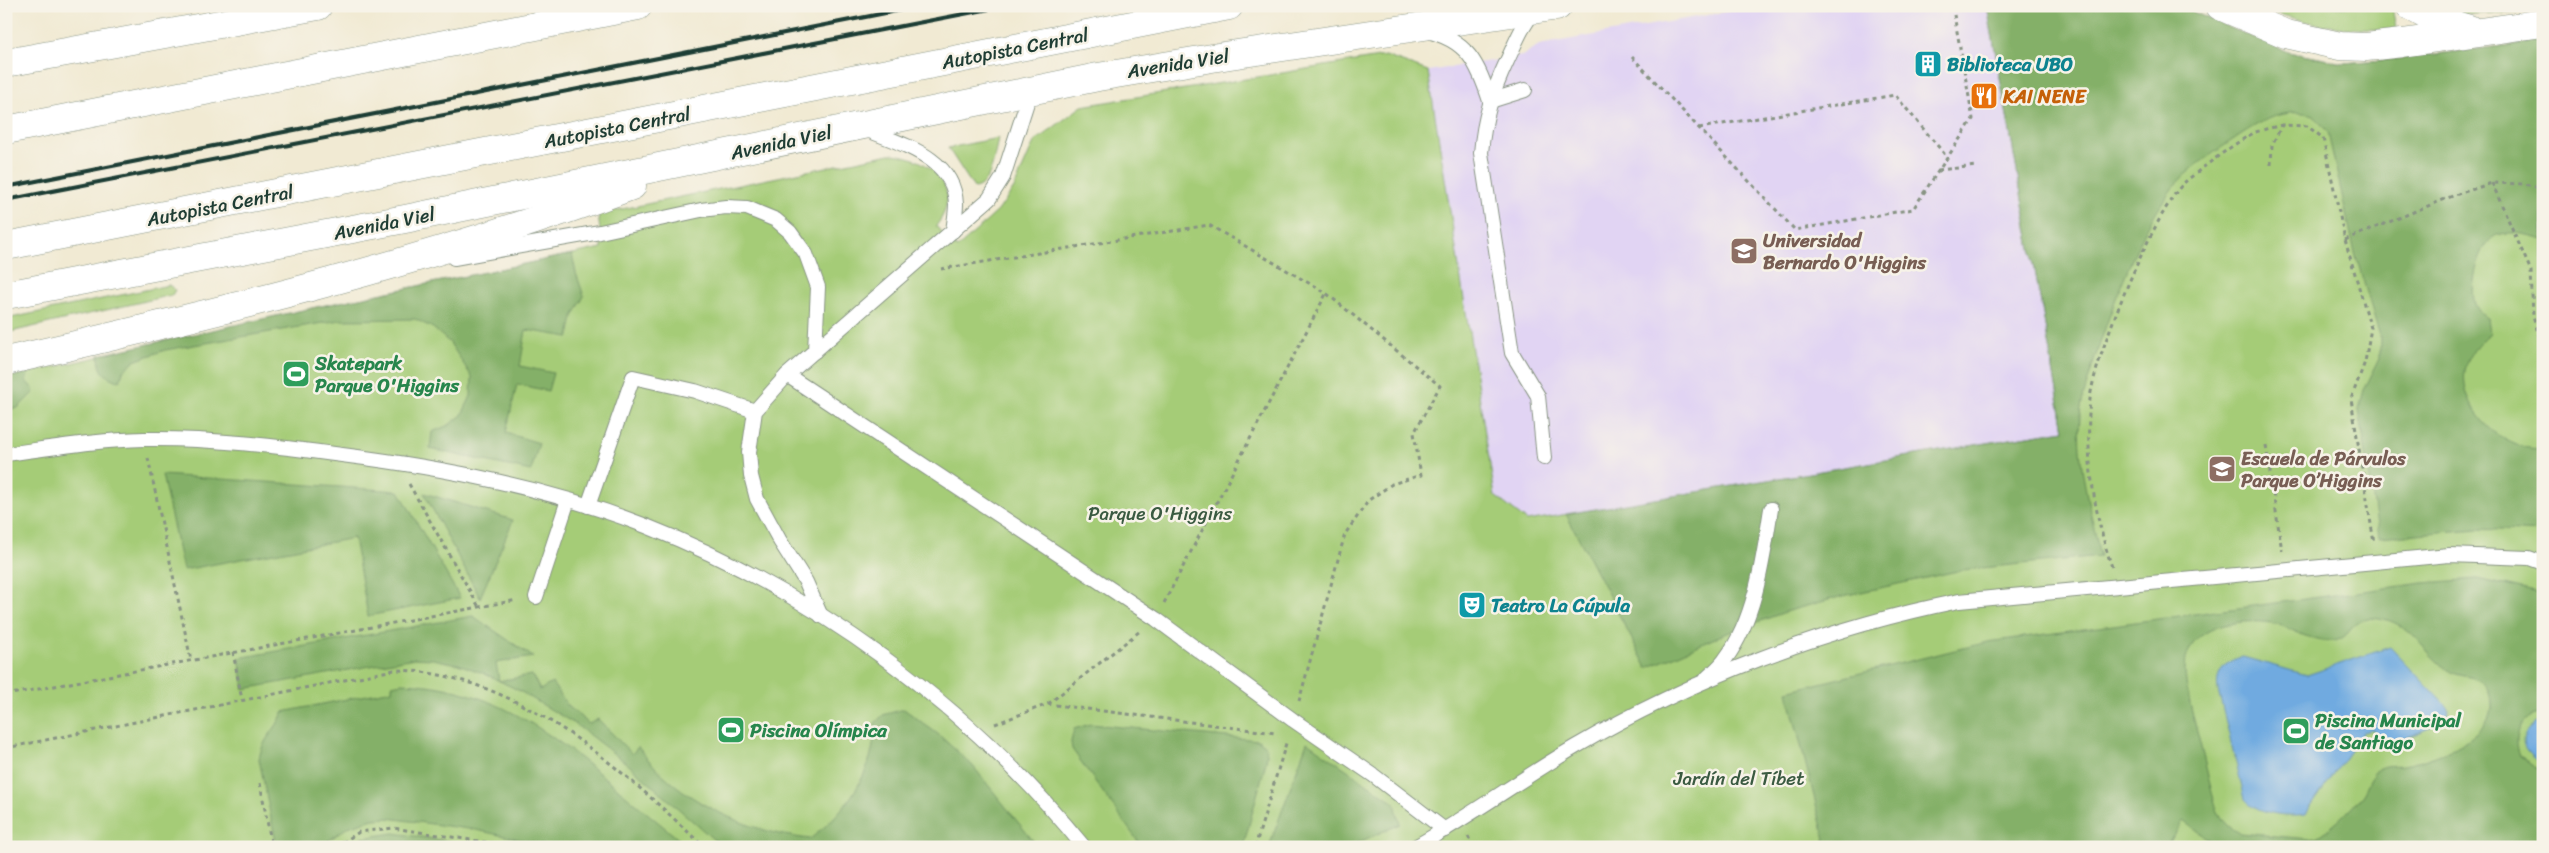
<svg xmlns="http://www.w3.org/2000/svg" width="2549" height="853" font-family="Sriracha,sans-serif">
<rect width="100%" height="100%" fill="#f7f3e8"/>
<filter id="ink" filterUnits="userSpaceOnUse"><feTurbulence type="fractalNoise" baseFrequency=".02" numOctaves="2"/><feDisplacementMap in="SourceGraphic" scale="10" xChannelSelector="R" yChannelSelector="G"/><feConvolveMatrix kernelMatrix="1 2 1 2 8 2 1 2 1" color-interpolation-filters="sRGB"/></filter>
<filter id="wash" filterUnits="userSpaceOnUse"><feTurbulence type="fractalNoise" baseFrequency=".0096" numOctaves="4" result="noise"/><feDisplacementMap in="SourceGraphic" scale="20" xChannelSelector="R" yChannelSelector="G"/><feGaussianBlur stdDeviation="1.12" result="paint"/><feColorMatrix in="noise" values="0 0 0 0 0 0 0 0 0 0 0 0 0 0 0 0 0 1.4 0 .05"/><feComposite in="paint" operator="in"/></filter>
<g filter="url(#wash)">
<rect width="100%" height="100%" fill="#f1ead3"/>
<path fill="#e1d4f3" d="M1758 6H1987L2064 430 1527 521 1495 496 1428 71 1522 56 1539 45Z"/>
<g fill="#a5cc77" stroke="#628456">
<path d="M1987 6H2178L2288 52 2343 63 2396 59 2543 41V847H6V378L321 306 602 248 598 214 890 154C929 156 966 188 936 226L957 248 998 211 1014 188 1034 142 1082 106 1385 56 1428 71 1495 496 1527 521 2064 430Z"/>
<path d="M2256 6H2392L2396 29C2342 31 2308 25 2256 6Z"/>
<path d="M2429 6H2533L2525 11 2457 15Z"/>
<path d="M998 138C995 152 992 186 974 188L948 148Z"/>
<path d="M169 285 175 290 172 295 6 333V319Z"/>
</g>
<g fill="#84b068" stroke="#52764e" fill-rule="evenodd">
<path d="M1987 6H2179L2288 52 2343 63 2396 59 2543 41V239C2528 235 2512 230 2497 235 2479 242 2469 288 2475 304 2478 311 2482 315 2488 318L2490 333C2478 345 2468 353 2465 371 2459 409 2505 454 2543 448V532L2478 529 2379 537 2359 409 2364 390 2380 358V336L2355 253 2328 133 2314 115C2285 107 2261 121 2237 137 2217 151 2193 165 2177 183 2141 223 2112 307 2095 358 2090 377 2081 397 2080 417 2076 462 2091 511 2100 556L1962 570 1843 596 1788 611 1722 635 1647 668 1566 514 2064 430Z"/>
<path d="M572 254 576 273 584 296 573 317 569 337 526 330 520 366 553 373 548 391 517 384 506 433 539 443 531 471 430 449 432 432 449 425 462 415 471 396 472 377 450 343 433 328 415 319 340 320 165 350 134 361 123 371 120 381C105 378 99 371 99 355L321 306Z"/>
<path d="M29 372 26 381 34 390 33 393 18 408 6 410V378Z"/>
<path d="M162 475 399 491 460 598 368 616 354 538 183 570Z"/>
<path d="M424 493 513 520 480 598Z"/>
<path d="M2477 579 2535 592 2543 596V714C2520 714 2512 738 2520 756L2543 772V847H2219L2183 821 2166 847H1827L1787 691 1988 642 2423 583ZM2371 617C2411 620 2418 647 2446 669 2457 678 2474 674 2484 684 2490 690 2491 700 2491 708 2488 740 2431 760 2404 765 2395 766 2385 764 2378 769 2370 775 2368 787 2362 795 2351 810 2334 826 2318 837L2309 839 2240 833C2225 826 2220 817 2214 801 2208 776 2202 750 2195 724 2191 706 2185 687 2185 668 2186 625 2239 618 2272 623 2291 627 2313 644 2333 641 2345 640 2349 630 2357 623 2360 620 2366 619 2371 617Z"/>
<path d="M473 616 533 657 496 663 499 681 532 675 540 690 552 683 568 706 589 724 598 719 632 754 638 747C677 800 746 832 810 839 847 810 875 772 875 723L883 715 904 709 939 735 972 765 1038 847H726L713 839 630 766 575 724 518 690 483 673 458 664 433 659 414 658 244 689 239 658Z"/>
<path d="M402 683C490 686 547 730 611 783 637 805 662 825 688 847H556L476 830 388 818 373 819 348 827 319 847H277L259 759C263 736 276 732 283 712L392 690V685Z"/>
<path d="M1090 724 1258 740 1265 745 1267 754 1266 762 1243 847H1142L1072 749 1071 742 1074 729Z"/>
<path d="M1307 742 1395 803 1400 824 1348 847H1269Z"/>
<path d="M394 833 488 847H342L362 838Z"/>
</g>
<g fill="#6faae0" stroke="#47748a">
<path d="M2390 647 2446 706 2449 710 2447 721 2387 746 2379 735 2372 730 2363 732 2306 814C2287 817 2257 814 2245 799L2218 690C2215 672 2225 661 2243 657L2307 675Z"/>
<path d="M2536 723H2543V764C2524 754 2513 738 2536 723Z"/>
</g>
</g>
<g filter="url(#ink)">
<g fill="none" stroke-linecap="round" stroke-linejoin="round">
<defs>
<g id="lane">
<path d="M1535 11C1521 27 1516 42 1507 61 1492 93 1484 118 1481 153L1512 353 1538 396 1544 458"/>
<path d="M1426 31C1468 40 1478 64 1490 101"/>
<path d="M1490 101 1525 90"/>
<path d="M863 128C899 144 954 156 956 204 956 213 954 223 953 231"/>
<path d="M454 258 600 232 701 210 726 207 747 208 776 220 790 232 806 254 818 287 815 351"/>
<path d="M787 375 1156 619 1293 720 1373 775 1445 830"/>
<path d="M6 454C52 448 98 440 144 439 210 438 277 446 342 455 445 468 549 488 646 526 814 592 970 707 1084 847"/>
<path d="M588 506 633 377 695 391 755 411"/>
<path d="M536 597 568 500"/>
<path d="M821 616 806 582 780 541 757 499 751 476 749 452 755 411 787 375 989 199 1003 177 1031 90"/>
<path d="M1707 678C1713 672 1721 666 1726 658 1756 617 1763 558 1771 509"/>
<path d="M1415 847C1470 816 1521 779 1575 747 1693 678 1826 628 1959 601L2449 555 2529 558 2543 563"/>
</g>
<g id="primary">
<path d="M2220 6 2286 34 2340 46 2366 47 2402 43 2543 23"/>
<path d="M2410 6 2431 18 2469 29"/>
<path d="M6 63 318 6"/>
<path d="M6 295 405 219 1098 77 1230 55 1558 6"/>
<path d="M6 361C217 313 429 262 632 186"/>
</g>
<g id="highway">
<path d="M1556 7 1557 6"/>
<path d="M6 130 638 6"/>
<path d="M6 246 1229 6"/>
</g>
</defs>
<use href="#lane" stroke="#889484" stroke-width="16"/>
<use href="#primary" stroke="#889484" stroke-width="29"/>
<use href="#highway" stroke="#889484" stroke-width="29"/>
<g stroke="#889484" stroke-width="3" stroke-dasharray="4 4" stroke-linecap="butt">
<path d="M1632 57 1795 230 1913 209 1973 119 1954 15"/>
<path d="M1699 128 1895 95 1947 157"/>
<path d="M2271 165 2272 145 2282 125 2307 126 2323 138 2345 240 2371 328 2365 362 2351 399 2374 543"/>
<path d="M1938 170 1977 166"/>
<path d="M2492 183 2531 271 2533 317 2543 348"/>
<path d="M2345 240 2455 195 2492 183 2525 184 2543 189"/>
<path d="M941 269 1209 225 1326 293 1440 386 1414 433 1421 475 1392 484 1369 500 1345 534 1299 701"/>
<path d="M2266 446 2282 551"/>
<path d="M148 458 191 660"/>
<path d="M409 484 479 607"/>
<path d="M2112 567C2094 515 2085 455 2090 399 2094 357 2155 210 2185 182 2199 170 2240 139 2256 132 2265 129 2274 127 2282 125"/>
<path d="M1164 603 1326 294"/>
<path d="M233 652 242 700"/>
<path d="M6 695 517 600"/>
<path d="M1048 704 1140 631"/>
<path d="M995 724 1048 704 1276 733"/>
<path d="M6 748 394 670C516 672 620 767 704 847"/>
<path d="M260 783 272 847"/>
<path d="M1468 836 1473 847"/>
<path d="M336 847 359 832 393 828 517 847"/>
<path d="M1255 847 1287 740"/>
</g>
<use href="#lane" stroke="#fff" stroke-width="14"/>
<use href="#primary" stroke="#fff" stroke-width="28"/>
<use href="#highway" stroke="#fff" stroke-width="28"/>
<g stroke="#1f3d34" stroke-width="4">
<path d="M6 187 921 6"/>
<path d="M6 200 1005 6"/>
</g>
</g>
</g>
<defs>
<symbol id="building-square" viewBox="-11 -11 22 22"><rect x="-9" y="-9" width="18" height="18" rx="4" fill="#0f9aa8" stroke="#f7f3e8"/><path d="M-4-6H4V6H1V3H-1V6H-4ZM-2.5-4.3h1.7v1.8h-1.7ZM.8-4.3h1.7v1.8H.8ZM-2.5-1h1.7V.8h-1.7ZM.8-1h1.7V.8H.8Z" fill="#fff"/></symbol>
<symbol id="restaurant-square" viewBox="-11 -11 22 22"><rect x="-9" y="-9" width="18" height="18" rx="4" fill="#e8710a" stroke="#f7f3e8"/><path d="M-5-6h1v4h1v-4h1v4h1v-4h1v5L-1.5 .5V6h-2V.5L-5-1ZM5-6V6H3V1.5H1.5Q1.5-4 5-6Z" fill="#fff"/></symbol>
<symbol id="university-square" viewBox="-11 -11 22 22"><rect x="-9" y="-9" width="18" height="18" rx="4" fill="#8d6e63" stroke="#f7f3e8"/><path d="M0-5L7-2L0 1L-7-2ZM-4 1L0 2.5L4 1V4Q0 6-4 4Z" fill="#fff"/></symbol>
<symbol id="stadium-square" viewBox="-11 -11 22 22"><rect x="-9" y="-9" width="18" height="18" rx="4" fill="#2e9e5b" stroke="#f7f3e8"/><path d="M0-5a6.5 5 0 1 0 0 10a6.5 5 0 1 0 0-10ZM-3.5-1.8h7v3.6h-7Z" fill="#fff"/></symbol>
<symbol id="school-square" viewBox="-11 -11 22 22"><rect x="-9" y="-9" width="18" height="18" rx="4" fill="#8d6e63" stroke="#f7f3e8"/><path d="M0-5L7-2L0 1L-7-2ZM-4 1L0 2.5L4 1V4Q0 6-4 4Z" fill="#fff"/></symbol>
<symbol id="theatre-square" viewBox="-11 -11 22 22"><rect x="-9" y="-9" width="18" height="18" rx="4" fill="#0f9aa8" stroke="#f7f3e8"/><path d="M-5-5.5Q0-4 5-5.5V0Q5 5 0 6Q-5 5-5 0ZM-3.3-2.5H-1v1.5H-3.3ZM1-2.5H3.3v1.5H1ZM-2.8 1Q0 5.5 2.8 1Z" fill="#fff"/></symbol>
</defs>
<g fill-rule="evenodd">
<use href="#building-square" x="1912" y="48" width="32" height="32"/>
<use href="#restaurant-square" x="1968" y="80" width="32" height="32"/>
<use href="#university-square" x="1728" y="235" width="32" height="32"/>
<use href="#stadium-square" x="280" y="358" width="32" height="32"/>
<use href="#school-square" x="2206" y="453" width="32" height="32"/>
<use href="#theatre-square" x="1456" y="589" width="32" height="32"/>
<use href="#stadium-square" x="715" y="714" width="32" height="32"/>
<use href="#stadium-square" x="2280" y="715" width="32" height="32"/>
</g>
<g text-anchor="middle" stroke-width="5" stroke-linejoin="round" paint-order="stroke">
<g font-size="19" fill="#1f3d34" stroke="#f7f3e8">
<text transform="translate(1015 48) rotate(-11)" y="7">Autopista Central</text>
<text transform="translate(1178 63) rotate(-9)" y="7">Avenida Viel</text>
<text transform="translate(617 127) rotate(-11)" y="7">Autopista Central</text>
<text transform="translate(781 142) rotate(-12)" y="7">Avenida Viel</text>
<text transform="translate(220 205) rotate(-11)" y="7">Autopista Central</text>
<text transform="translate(384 223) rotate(-11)" y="7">Avenida Viel</text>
</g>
<g font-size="19" font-weight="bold" fill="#0d838f" stroke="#f7f3e8" text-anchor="start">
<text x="1947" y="71">Biblioteca UBO</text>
<text x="1491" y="612">Teatro La Cúpula</text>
</g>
<g font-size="19" font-weight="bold" fill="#c56008" stroke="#f7f3e8" text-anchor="start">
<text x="2003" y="103">KAI NENE</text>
</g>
<g font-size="19" font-weight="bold" fill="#785e54" stroke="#f7f3e8" text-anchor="start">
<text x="1763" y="247">Universidad<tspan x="1763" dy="22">Bernardo O'Higgins</tspan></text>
<text x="2241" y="465">Escuela de Párvulos<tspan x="2241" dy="22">Parque O’Higgins</tspan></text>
</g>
<g font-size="19" font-weight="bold" fill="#27864d" stroke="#f7f3e8" text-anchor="start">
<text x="315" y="370">Skatepark<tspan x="315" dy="22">Parque O'Higgins</tspan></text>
<text x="2315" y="727">Piscina Municipal<tspan x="2315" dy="22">de Santiago</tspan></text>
<text x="750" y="737">Piscina Olímpica</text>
</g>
<g font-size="19" fill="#3a5a41" stroke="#f7f3e8">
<text x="1160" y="520">Parque O'Higgins</text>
<text x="1739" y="785">Jardín del Tíbet</text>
</g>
</g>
<rect width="2549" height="853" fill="none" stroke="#f7f3e8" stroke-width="25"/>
</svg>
